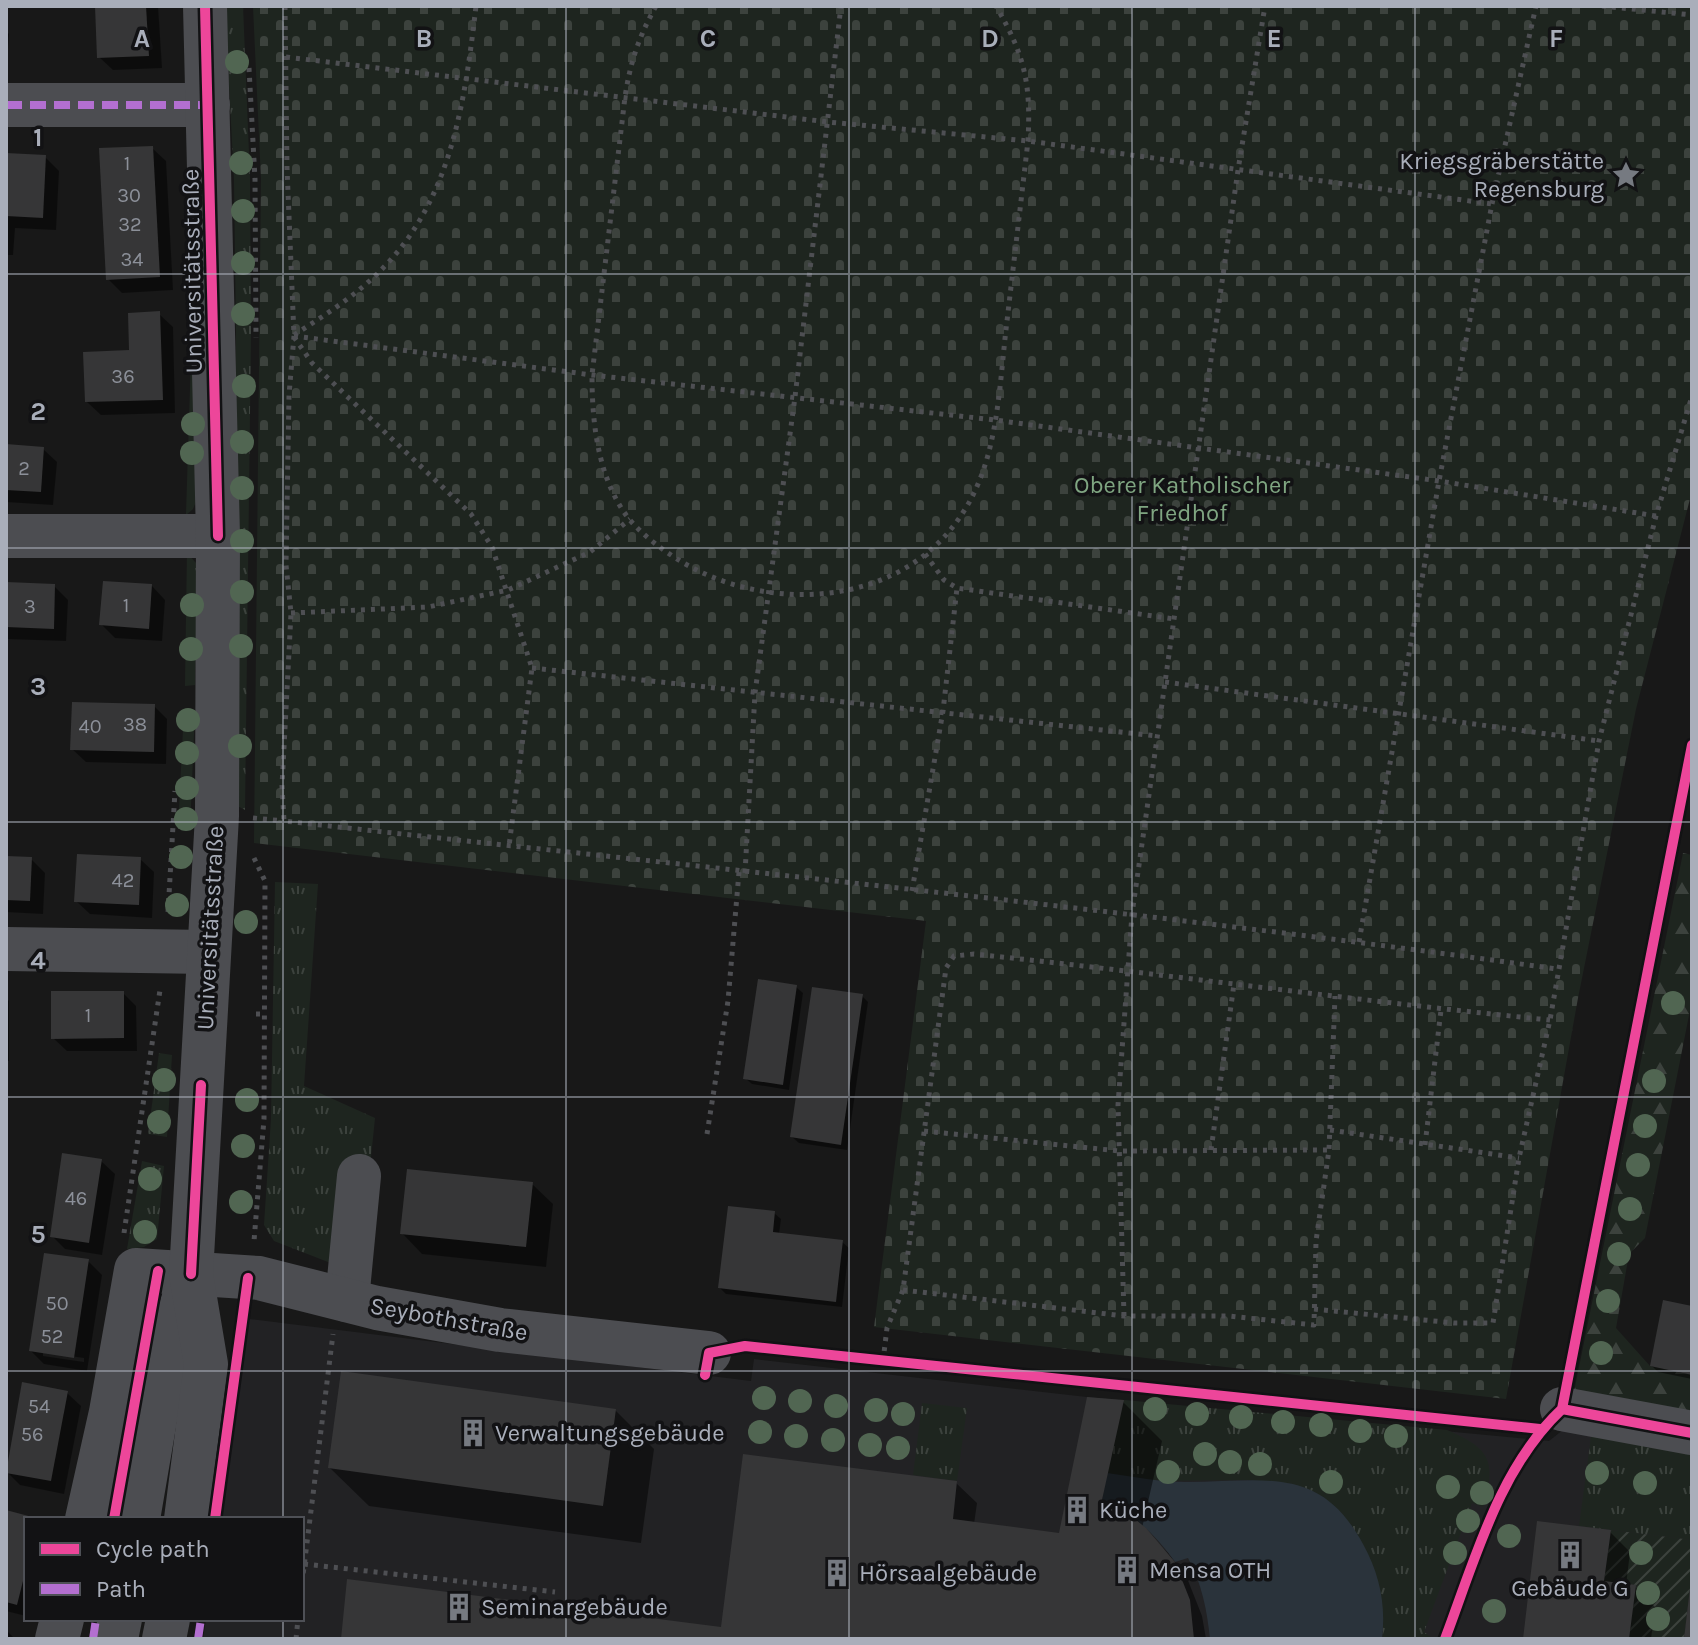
<svg xmlns="http://www.w3.org/2000/svg" width="1698" height="1645" font-family="Karla,sans-serif">
<defs>
<pattern id="grass-tufts" width="24" height="20" patternUnits="userSpaceOnUse" patternTransform="scale(2)"><rect width="24" height="20" fill="#1e251f"/><path d="M3 7l-1-3M5 7V3M7 7l1-3M15 17l-1-3M17 17v-4M19 17l1-3" fill="none" stroke="#3c423d"/></pattern>
<pattern id="forest-firs" width="22" height="20" patternUnits="userSpaceOnUse" patternTransform="scale(2)"><rect width="22" height="20" fill="#1e251f"/><path d="M5 1l3.5 6h-7zM16 11l3.5 6h-7z" fill="#3c423d"/></pattern>
<pattern id="cemetery-stones" width="16" height="16" patternUnits="userSpaceOnUse" patternTransform="scale(2)"><rect width="16" height="16" fill="#1e251f"/><path d="M2 7V4a2 2 0 0 1 4 0v3zM10 15v-3a2 2 0 0 1 4 0v3z" fill="#3c423d"/></pattern>
<pattern id="garden-furrows" width="10" height="10" patternUnits="userSpaceOnUse" patternTransform="scale(2)"><rect width="10" height="10" fill="#1e251f"/><path d="M-1 1l2-2M0 10L10 0M9 11l2-2" fill="none" stroke="#3c423d"/></pattern>
</defs>
<rect width="100%" height="100%" fill="#181818"/>
<path fill="#222224" d="M249 1319 751 1381 754 1359 1087 1397 1549 1441 1568 1426 1692 1441V1639H203L206 1619H302V1519H220Z"/>
<g fill="url(#grass-tufts)">
<path d="M225 6H243L250 179 251 332 245 810 232 803 236 331 234 180Z"/>
<path d="M192 327 197 499 193 509 186 515Z"/>
<path d="M187 553 196 563 198 573 195 685 185 686Z"/>
<path d="M184 710H195L190 829H178Z"/>
<path d="M275 882 318 884 304 1086 375 1118 359 1274 274 1241 264 1225 271 1119Z"/>
<path d="M159 1053 172 1055 167 1137 148 1134Z"/>
<path d="M142 1161 164 1166 157 1239 144 1247 127 1249Z"/>
<path d="M1124 1400 1447 1430C1490 1448 1497 1461 1483 1507L1472 1503 1424 1632 1434 1639H1382L1383 1631 1293 1484 1247 1480 1155 1481 1107 1473Z"/>
<path d="M922 1403 967 1408 957 1481 913 1475Z"/>
<path d="M1593 1422 1692 1441V1540L1579 1526Z"/>
</g>
<path fill="url(#forest-firs)" d="M1683 853 1692 855V1000L1645 1238 1629 1254 1616 1328 1650 1366 1692 1375V1421L1573 1397Z"/>
<path fill="url(#cemetery-stones)" d="M253 6H1692V491L1636 709 1578 998 1506 1399 874 1327 926 921 254 843 261 179Z"/>
<path fill="url(#garden-furrows)" d="M1611 1530 1692 1540V1571L1684 1639H1629L1636 1585 1604 1581Z"/>
<path fill="#2a333b" d="M1107 1473C1134 1477 1160 1482 1187 1482 1264 1482 1320 1464 1363 1544 1380 1575 1386 1605 1382 1639H1210C1207 1610 1202 1584 1188 1558L1175 1562C1156 1535 1133 1513 1102 1500Z"/>
<g fill="#0007" fill-rule="evenodd">
<path d="M97 6H158L162 68 113 70 99 57Z"/>
<path d="M6 31 9 34 6 80Z"/>
<path d="M152 148 166 161 173 290 122 293 108 279Z"/>
<path d="M6 155 45 157 59 171 56 230 15 228 13 255H6Z"/>
<path d="M159 314 173 327 175 413 101 415 87 402 131 352Z"/>
<path d="M6 446 43 449 57 462 53 505 6 502Z"/>
<path d="M6 584 54 586 68 600 66 641 6 639Z"/>
<path d="M152 586 165 600 162 641 115 638 101 624Z"/>
<path d="M154 706 167 719 166 764 86 762 72 749Z"/>
<path d="M6 858 31 859 45 873 43 914 6 912Z"/>
<path d="M140 859 154 872 152 918 90 914 76 901Z"/>
<path d="M796 987 803 993 789 1090 752 1084 745 1078Z"/>
<path d="M123 993 136 1006 137 1051H67L53 1038Z"/>
<path d="M862 996 868 1002 847 1150 799 1143 792 1137Z"/>
<path d="M6 998 9 1001V1061H6Z"/>
<path d="M101 1161 115 1174 102 1255 65 1249 52 1236Z"/>
<path d="M532 1184 553 1204 546 1267 422 1254 402 1233Z"/>
<path d="M774 1213 781 1219 779 1234 842 1242 849 1248 842 1307 726 1294 720 1288Z"/>
<path d="M88 1261 102 1275 87 1371 44 1364 31 1351ZM43 1352 84 1358V1362L43 1356Z"/>
<path d="M1692 1308V1379L1658 1372 1652 1366Z"/>
<path d="M67 1393 81 1406 64 1494 20 1485 7 1472Z"/>
<path d="M1123 1402 1162 1441 1142 1528 1168 1553 1187 1578 1202 1616 1206 1639H342L723 1628 956 1483 977 1503 974 1524 1060 1535Z"/>
<path d="M615 1410 654 1449 641 1543 369 1506 330 1468Z"/>
<path d="M6 1512 32 1519H26V1616L6 1611Z"/>
<path d="M1610 1532 1630 1552 1626 1585 1635 1587 1655 1607 1651 1639H1525Z"/>
<path d="M1692 1588V1639H1686Z"/>
<path d="M6 1630 15 1639H6Z"/>
</g>
<g fill="#363637">
<path d="M95 6H146L149 56 97 58Z"/>
<path d="M153 146 160 277 106 280 99 148Z"/>
<path d="M6 153 46 155 43 218 6 216Z"/>
<path d="M160 311 163 400 85 402 83 352 129 350 128 313Z"/>
<path d="M6 444 44 447 41 492 6 490Z"/>
<path d="M103 581 152 584 149 629 99 625Z"/>
<path d="M6 582 55 584 54 629 6 627Z"/>
<path d="M72 702 155 704 154 752 70 750Z"/>
<path d="M77 854 141 857 139 905 74 902Z"/>
<path d="M6 856 32 857 30 901 6 900Z"/>
<path d="M758 979 797 985 783 1085 743 1079Z"/>
<path d="M812 987 863 994 841 1145 790 1137Z"/>
<path d="M51 991H124V1038L51 1039Z"/>
<path d="M62 1153 102 1159 89 1243 50 1237Z"/>
<path d="M407 1169 533 1182 526 1247 400 1234Z"/>
<path d="M728 1206 775 1211 773 1232 843 1240 836 1302 718 1288Z"/>
<path d="M44 1253 89 1259 74 1358 29 1351Z"/>
<path d="M1663 1300 1692 1306V1375L1650 1366Z"/>
<path d="M341 1371 616 1409 603 1506 328 1468Z"/>
<path d="M22 1382 68 1391 51 1481 6 1473Z"/>
<path d="M1087 1397 1124 1400 1102 1500 1125 1511 1146 1528 1175 1562 1190 1600 1194 1639H341L347 1579 721 1627 743 1454 957 1481 953 1519 1059 1533Z"/>
<path d="M6 1510 36 1518 26 1519V1569L17 1605 6 1602Z"/>
<path d="M1537 1521 1611 1530 1604 1581 1636 1585 1629 1639H1523Z"/>
<path d="M1690 1588 1692 1639H1684Z"/>
</g>
<g fill="none" stroke-linecap="round" stroke-linejoin="round">
<g stroke="#4e4f53" stroke-width="5" stroke-dasharray="4 6" stroke-linecap="butt">
<path d="M285 6 287 168 294 336 289 395 286 565 291 613 282 786 284 821C708 868 1134 910 1557 969"/>
<path d="M656 6C639 36 630 63 625 97L592 375C592 424 598 479 629 519 641 533 656 545 671 555 759 615 899 611 962 514 999 459 999 385 1007 321 1014 261 1021 201 1028 141 1031 83 1025 56 996 6"/>
<path d="M1602 6 1692 15"/>
<path d="M286 57 828 122 1028 141 1492 204"/>
<path d="M249 68 255 179 256 338"/>
<path d="M294 335C325 315 357 295 383 268 452 198 465 100 476 6"/>
<path d="M294 336 592 375 995 420 1439 481 1656 516"/>
<path d="M294 337 312 363 471 514 492 547 532 668 509 846"/>
<path d="M925 554 944 580 957 588 1174 619"/>
<path d="M291 613 428 607 508 590 590 552 630 519"/>
<path d="M532 668 1157 736"/>
<path d="M1165 682 1599 741"/>
<path d="M1688 765 1692 766"/>
<path d="M253 818 284 821"/>
<path d="M254 858 265 881 264 1119 254 1241"/>
<path d="M745 873 755 693 795 397 841 6"/>
<path d="M912 891 943 711 957 588"/>
<path d="M168 912 175 791"/>
<path d="M1359 942 1439 481 1492 204 1536 6"/>
<path d="M256 1014H265"/>
<path d="M1330 1130 1519 1158"/>
<path d="M924 1131 1119 1151 1329 1150"/>
<path d="M707 1134 728 1001 739 872"/>
<path d="M1425 1145 1441 1010"/>
<path d="M1211 1150 1234 984"/>
<path d="M124 1233 160 990"/>
<path d="M903 1290 1124 1316H1229L1314 1325 1316 1241 1329 1150 1335 996"/>
<path d="M1314 1309 1454 1323H1493L1519 1158 1550 1020 1599 741 1656 516 1692 396"/>
<path d="M1124 1316 1118 1105 1132 914 1238 170 1265 6"/>
<path d="M883 1361 887 1328 903 1290 946 968 954 956 974 954C1166 974 1357 1001 1550 1020"/>
<path d="M304 1564 555 1592"/>
<path d="M302 1583 333 1334"/>
<path d="M296 1639 298 1619"/>
</g>
<g stroke="#4c4d51" stroke-width="44">
<path d="M6 105H208"/>
<path d="M6 536H218"/>
<path d="M6 949 208 952"/>
<path d="M347 1300 359 1176"/>
<path d="M1562 1409 1692 1433"/>
<path d="M87 1519 111 1412 136 1270 259 1278 377 1308 500 1330 709 1353"/>
<path d="M138 1519 165 1361 188 1284"/>
<path d="M186 1519 206 1364 191 1274 217 816 218 536 205 6"/>
<path d="M57 1639 62 1619"/>
<path d="M116 1639 120 1619"/>
<path d="M164 1639 168 1619"/>
</g>
<g stroke="#b36fd0" stroke-width="8" stroke-dasharray="16 8" stroke-linecap="butt">
<path d="M6 105H208"/>
<path d="M93 1639 96 1619"/>
<path d="M198 1639 201 1619"/>
</g>
<defs>
<g id="cycleway">
<path d="M205 6 218 536"/>
<path d="M191 1274 201 1085"/>
<path d="M705 1375 709 1353 745 1346 1540 1429"/>
<path d="M1562 1409 1692 1433"/>
<path d="M114 1519 158 1271"/>
<path d="M215 1519 248 1278"/>
<path d="M1445 1639C1475 1560 1499 1468 1562 1409L1692 745"/>
</g>
</defs>
<use href="#cycleway" stroke="#121214" stroke-width="15"/>
<use href="#cycleway" stroke="#ed469a" stroke-width="10"/>
</g>
<g fill="#516652">
<circle cx="237" cy="62" r="12"/>
<circle cx="241" cy="163" r="12"/>
<circle cx="243" cy="211" r="12"/>
<circle cx="243" cy="263" r="12"/>
<circle cx="243" cy="314" r="12"/>
<circle cx="244" cy="386" r="12"/>
<circle cx="193" cy="424" r="12"/>
<circle cx="242" cy="442" r="12"/>
<circle cx="192" cy="453" r="12"/>
<circle cx="242" cy="488" r="12"/>
<circle cx="242" cy="541" r="12"/>
<circle cx="242" cy="592" r="12"/>
<circle cx="192" cy="605" r="12"/>
<circle cx="241" cy="646" r="12"/>
<circle cx="191" cy="649" r="12"/>
<circle cx="188" cy="720" r="12"/>
<circle cx="240" cy="746" r="12"/>
<circle cx="187" cy="753" r="12"/>
<circle cx="187" cy="788" r="12"/>
<circle cx="186" cy="819" r="12"/>
<circle cx="181" cy="857" r="12"/>
<circle cx="177" cy="905" r="12"/>
<circle cx="246" cy="922" r="12"/>
<circle cx="1673" cy="1003" r="12"/>
<circle cx="164" cy="1080" r="12"/>
<circle cx="1654" cy="1081" r="12"/>
<circle cx="247" cy="1100" r="12"/>
<circle cx="159" cy="1122" r="12"/>
<circle cx="1645" cy="1126" r="12"/>
<circle cx="243" cy="1146" r="12"/>
<circle cx="1638" cy="1165" r="12"/>
<circle cx="150" cy="1179" r="12"/>
<circle cx="241" cy="1202" r="12"/>
<circle cx="1630" cy="1209" r="12"/>
<circle cx="145" cy="1232" r="12"/>
<circle cx="1619" cy="1254" r="12"/>
<circle cx="1608" cy="1301" r="12"/>
<circle cx="1601" cy="1353" r="12"/>
<circle cx="764" cy="1398" r="12"/>
<circle cx="800" cy="1401" r="12"/>
<circle cx="836" cy="1406" r="12"/>
<circle cx="1155" cy="1409" r="12"/>
<circle cx="876" cy="1410" r="12"/>
<circle cx="903" cy="1414" r="12"/>
<circle cx="1197" cy="1414" r="12"/>
<circle cx="1241" cy="1417" r="12"/>
<circle cx="1283" cy="1422" r="12"/>
<circle cx="1321" cy="1425" r="12"/>
<circle cx="1360" cy="1431" r="12"/>
<circle cx="760" cy="1432" r="12"/>
<circle cx="796" cy="1436" r="12"/>
<circle cx="1396" cy="1436" r="12"/>
<circle cx="833" cy="1440" r="12"/>
<circle cx="870" cy="1445" r="12"/>
<circle cx="898" cy="1448" r="12"/>
<circle cx="1205" cy="1454" r="12"/>
<circle cx="1230" cy="1462" r="12"/>
<circle cx="1260" cy="1464" r="12"/>
<circle cx="1168" cy="1472" r="12"/>
<circle cx="1597" cy="1473" r="12"/>
<circle cx="1331" cy="1482" r="12"/>
<circle cx="1645" cy="1483" r="12"/>
<circle cx="1448" cy="1487" r="12"/>
<circle cx="1482" cy="1493" r="12"/>
<circle cx="1468" cy="1521" r="12"/>
<circle cx="1509" cy="1536" r="12"/>
<circle cx="1455" cy="1553" r="12"/>
<circle cx="1641" cy="1553" r="12"/>
<circle cx="1648" cy="1593" r="12"/>
<circle cx="1494" cy="1611" r="12"/>
<circle cx="1658" cy="1619" r="12"/>
</g>
<path fill="none" stroke="#a9aeba" stroke-width="2" stroke-opacity="0.55" d="M283 6V1519M566 6V1639M849 6V1639M1132 6V1639M1415 6V1639M6 274H1692M6 548H1692M6 822H1692M6 1097H1692M6 1371H1692M283 1619V1639"/>
<defs>
<symbol id="sight-bare" viewBox="-9 -9 18 18"><path d="M0-6L1.8-2.2L6-1.7L2.9 1.2L3.7 5.4L0 3.3L-3.7 5.4L-2.9 1.2L-6-1.7L-1.8-2.2Z" fill="#767a81" stroke="#121214" stroke-width="2.5" paint-order="stroke"/></symbol>
<symbol id="building-bare" viewBox="-9 -9 18 18"><path d="M-4-6H4V6H1V3H-1V6H-4ZM-2.5-4.3h1.7v1.8h-1.7ZM.8-4.3h1.7v1.8H.8ZM-2.5-1h1.7V.8h-1.7ZM.8-1h1.7V.8H.8Z" fill="#767a81" stroke="#121214" stroke-width="2.5" paint-order="stroke"/></symbol>
</defs>
<g fill-rule="evenodd">
<use href="#sight-bare" x="1606" y="155" width="40" height="40"/>
<use href="#building-bare" x="453" y="1413" width="40" height="40"/>
<use href="#building-bare" x="1057" y="1490" width="40" height="40"/>
<use href="#building-bare" x="1550" y="1535" width="40" height="40"/>
<use href="#building-bare" x="1107" y="1550" width="40" height="40"/>
<use href="#building-bare" x="817" y="1553" width="40" height="40"/>
<use href="#building-bare" x="439" y="1587" width="40" height="40"/>
</g>
<g text-anchor="middle" stroke-width="7" stroke-linejoin="round" paint-order="stroke">
<g font-size="20" fill="#8c9099">
<text x="127" y="170">1</text>
<text x="129" y="202">30</text>
<text x="130" y="231">32</text>
<text x="132" y="266">34</text>
<text x="123" y="383">36</text>
<text x="24" y="475">2</text>
<text x="126" y="612">1</text>
<text x="30" y="613">3</text>
<text x="135" y="731">38</text>
<text x="90" y="733">40</text>
<text x="123" y="887">42</text>
<text x="88" y="1022">1</text>
<text x="76" y="1205">46</text>
<text x="57" y="1310">50</text>
<text x="52" y="1343">52</text>
<text x="39" y="1413">54</text>
<text x="32" y="1441">56</text>
</g>
<g font-size="24" fill="#a9aeba" stroke="#121214" text-anchor="start">
<text x="1604" y="169" text-anchor="end">Kriegsgräberstätte<tspan x="1604" dy="28">Regensburg</tspan></text>
<text x="495" y="1441">Verwaltungsgebäude</text>
<text x="1099" y="1518">Küche</text>
<text x="1149" y="1578">Mensa OTH</text>
<text x="859" y="1581">Hörsaalgebäude</text>
<text x="1570" y="1596" text-anchor="middle">Gebäude G</text>
<text x="481" y="1615">Seminargebäude</text>
</g>
<g font-size="24" fill="#a9aeba" stroke="#121214">
<text transform="translate(192 271) rotate(-91)" y="8">Universitätsstraße</text>
<text transform="translate(210 928) rotate(-87)" y="8">Universitätsstraße</text>
<text transform="translate(449 1319) rotate(10)" y="8">Seybothstraße</text>
</g>
<g font-size="24" fill="#7fa581" stroke="#121214">
<text x="1182" y="493">Oberer Katholischer<tspan x="1182" dy="28">Friedhof</tspan></text>
</g>
</g>
<g font-size="26" text-anchor="middle" font-weight="bold" fill="#a9aeba" stroke="#121214" stroke-width="7" stroke-linejoin="round" paint-order="stroke">
<text x="142" y="47">A</text>
<text x="424" y="47">B</text>
<text x="708" y="47">C</text>
<text x="990" y="47">D</text>
<text x="1274" y="47">E</text>
<text x="1556" y="47">F</text>
<text x="38" y="146">1</text>
<text x="38" y="420">2</text>
<text x="38" y="695">3</text>
<text x="38" y="969">4</text>
<text x="38" y="1243">5</text>
</g>
<rect width="1698" height="1645" fill="none" stroke="#a9aeba" stroke-width="16"/>
<rect x="24" y="1517" width="280" height="104" fill="#121214" stroke="#4e5056" stroke-width="2"/>
<rect x="40" y="1543" width="40" height="12" fill="#ed469a" stroke="#4e5056" stroke-width="2"/>
<text x="96" y="1557" font-size="24" fill="#a9aeba">Cycle path</text>
<rect x="40" y="1583" width="40" height="12" fill="#b36fd0" stroke="#4e5056" stroke-width="2"/>
<text x="96" y="1597" font-size="24" fill="#a9aeba">Path</text>
</svg>
